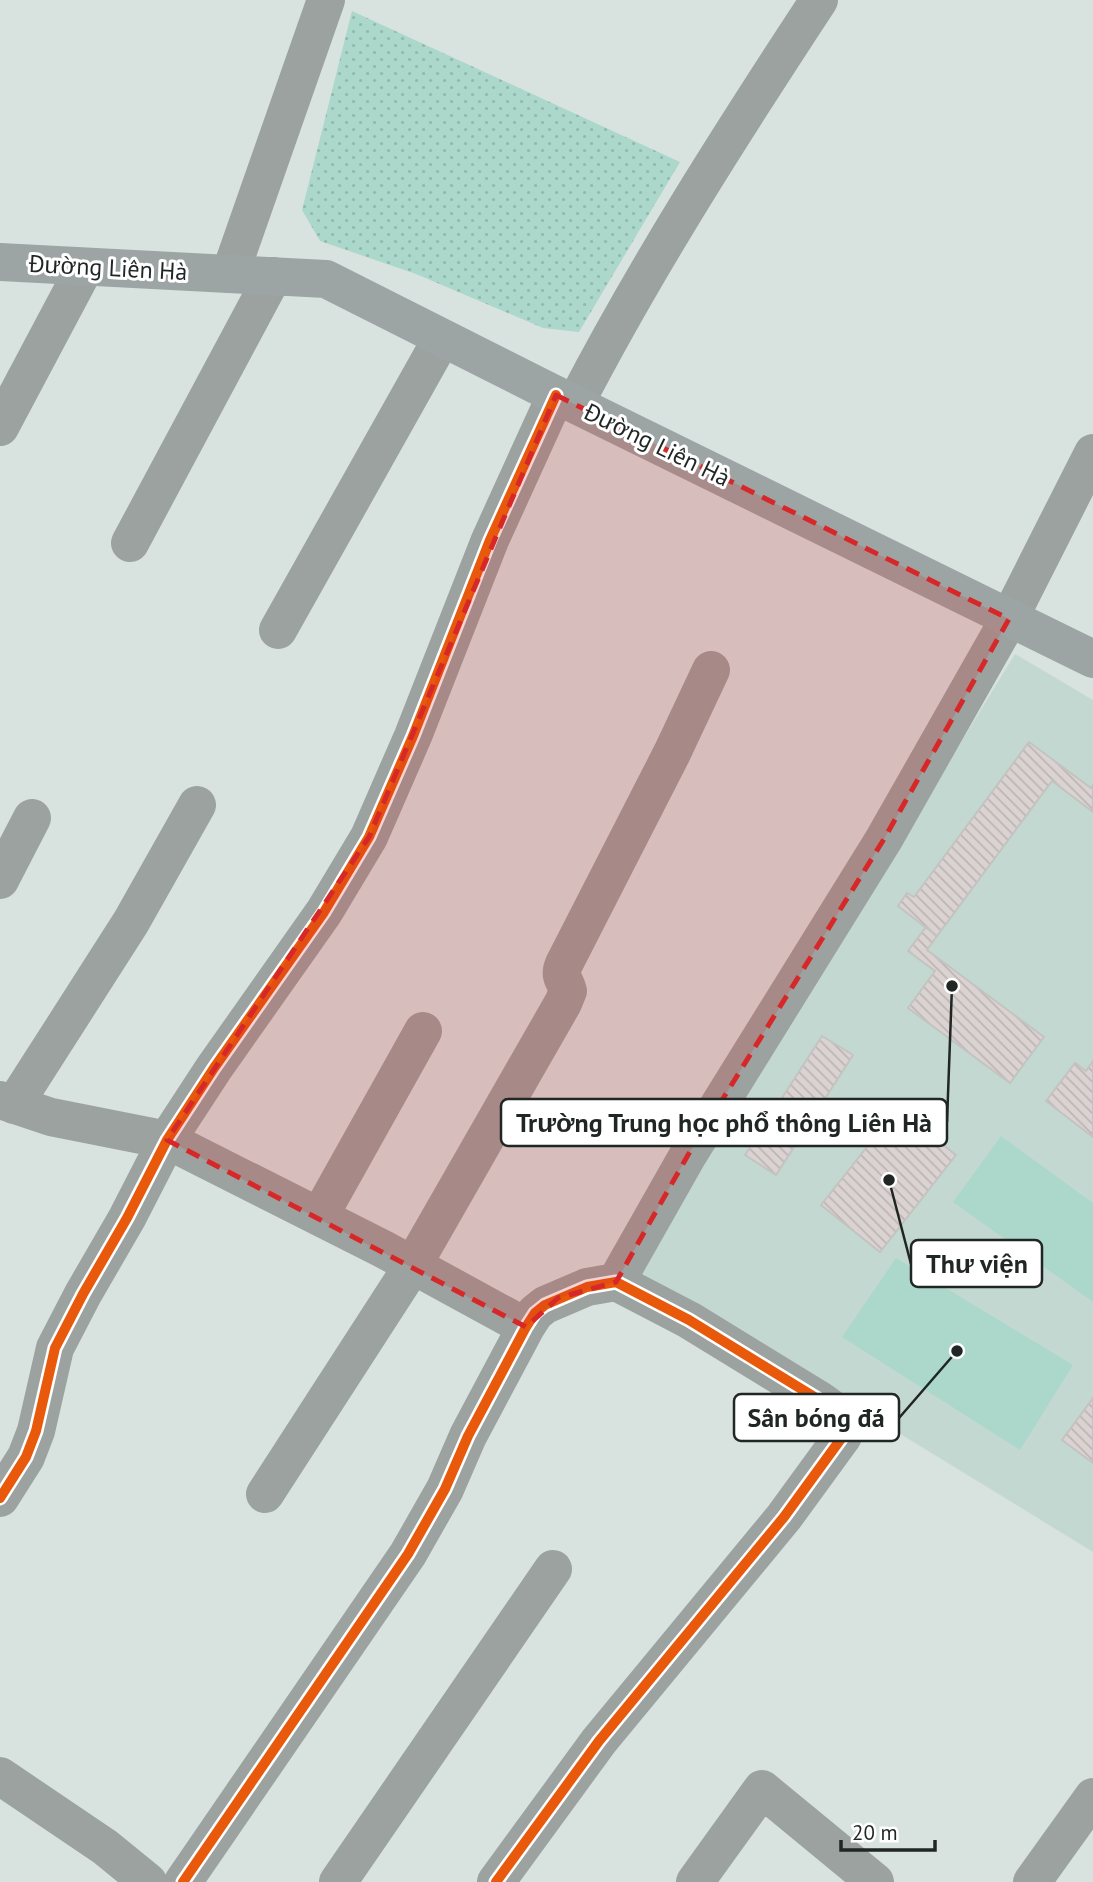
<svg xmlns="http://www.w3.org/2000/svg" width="1093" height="1882" font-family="'PT Sans',sans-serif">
  <defs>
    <pattern id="park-dots" width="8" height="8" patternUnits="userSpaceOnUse" patternTransform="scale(1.75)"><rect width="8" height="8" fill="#abd8cb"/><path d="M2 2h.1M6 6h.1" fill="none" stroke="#93b9ae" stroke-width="1.8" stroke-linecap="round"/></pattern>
    <pattern id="building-back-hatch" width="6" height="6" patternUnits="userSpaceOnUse" patternTransform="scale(1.75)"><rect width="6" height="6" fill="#dbd3d2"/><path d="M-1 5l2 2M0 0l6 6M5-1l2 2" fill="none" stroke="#bcb5b4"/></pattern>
  </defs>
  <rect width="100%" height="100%" fill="#d8e3e0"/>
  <path fill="#c4d8d2" d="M1015 654 1093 700V1552L636 1272Z"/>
  <path fill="url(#park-dots)" d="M352 11 680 162 579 332 543 328 416 274 320 241 302 210Z"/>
  <path fill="#abd8cb" d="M1001 1136 1093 1203V1302L953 1202Z
    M896 1258 1073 1365 1020 1450 842 1337Z"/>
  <path fill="url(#building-back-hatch)" stroke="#c3c4c2" stroke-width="2" d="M1029 742 1091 788 1093 785V812L1052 781 937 936 898 906 907 893 914 897Z
    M926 927 937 936 927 950 1044 1037 1010 1083 908 1008 935 971 908 951Z
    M822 1036 853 1055 776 1175 745 1155Z
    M1093 1061V1137L1046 1101 1075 1063 1086 1071Z
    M897 1109 956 1155 880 1252 821 1205Z
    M1093 1398V1463L1062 1440Z"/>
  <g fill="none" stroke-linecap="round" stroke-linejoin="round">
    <path stroke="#9ca29f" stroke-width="38" d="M230 274 326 0
      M575 404C647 265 733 131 819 0
      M0 427 85 267
      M130 543 273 276
      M278 630 442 338
      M0 880 32 818
      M0 1100 51 1117 167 1140 383 1249 526 1327
      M14 1105 131 922 197 805
      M319 1217 423 1031
      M616 1282 688 1155 884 839 1009 619 1093 453
      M265 1494 413 1265 563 1003 568 991C565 979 558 977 564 964L672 753 711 670
      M0 1498 26 1457 36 1431 55 1348 83 1294 127 1218 167 1140 214 1068 324 912 369 837 413 736 490 540 556 395
      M0 1776 105 1847 148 1882
      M183 1882 408 1554 445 1489 468 1436 526 1327 535 1313 545 1305 587 1287 616 1282 689 1320 821 1401C833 1409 847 1419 843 1436L784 1517 599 1741 496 1882
      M338 1882 553 1569
      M695 1882 762 1789 875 1882
      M1032 1882 1093 1797"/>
    <path stroke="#9da5a4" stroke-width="38" d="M0 262 326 279 556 395 1093 659"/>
    <g stroke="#fff" stroke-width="15">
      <path id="cycleway" d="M0 1498 26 1457 36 1431 55 1348 83 1294 127 1218 167 1140 214 1068 324 912 369 837 413 736 490 540 556 395
        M183 1882 408 1554 445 1489 468 1436 526 1327 535 1313 545 1305 587 1287 616 1282 689 1320 821 1401C833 1409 847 1419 843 1436L784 1517 599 1741 496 1882"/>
    </g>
    <use href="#cycleway" stroke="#e8590c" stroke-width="10"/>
  </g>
  <path fill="#d62828" fill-opacity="0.2" stroke="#d62828" stroke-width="5" stroke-dasharray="14 9" stroke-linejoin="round" d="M556 395 1009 619 884 839 688 1155 616 1282 558 1298 526 1327 167 1140 369 837Z"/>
  <g text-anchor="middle" stroke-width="6" stroke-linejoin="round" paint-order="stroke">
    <g font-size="24" fill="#1f2624" stroke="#fff">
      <text transform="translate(108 268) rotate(3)" y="8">Đường Liên Hà</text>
      <text transform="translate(657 445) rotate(26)" y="8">Đường Liên Hà</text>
    </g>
  </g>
  <path fill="none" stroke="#1f2624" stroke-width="2.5" d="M952 986L947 1122M889 1180L911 1264M957 1351L899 1418"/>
  <g fill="#1f2624" stroke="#fff" stroke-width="2.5">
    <circle cx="952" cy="986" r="7"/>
    <circle cx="889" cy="1180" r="7"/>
    <circle cx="957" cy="1351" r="7"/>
  </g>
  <g fill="#fff" stroke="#1f2624" stroke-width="2.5">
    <rect x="501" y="1099" width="446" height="47" rx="7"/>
    <rect x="911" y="1240" width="131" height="47" rx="7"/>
    <rect x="734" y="1394" width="165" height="47" rx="7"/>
  </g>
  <g font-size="26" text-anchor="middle" font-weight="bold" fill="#1f2624">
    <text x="724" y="1132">Trường Trung học phổ thông Liên Hà</text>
    <text x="977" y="1273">Thư viện</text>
    <text x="816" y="1427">Sân bóng đá</text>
  </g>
  <path d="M841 1840v10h94v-10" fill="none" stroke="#1f2624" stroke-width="3.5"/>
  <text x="852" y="1840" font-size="21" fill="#1f2624" stroke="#ffffff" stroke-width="5" paint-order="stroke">20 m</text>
</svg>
